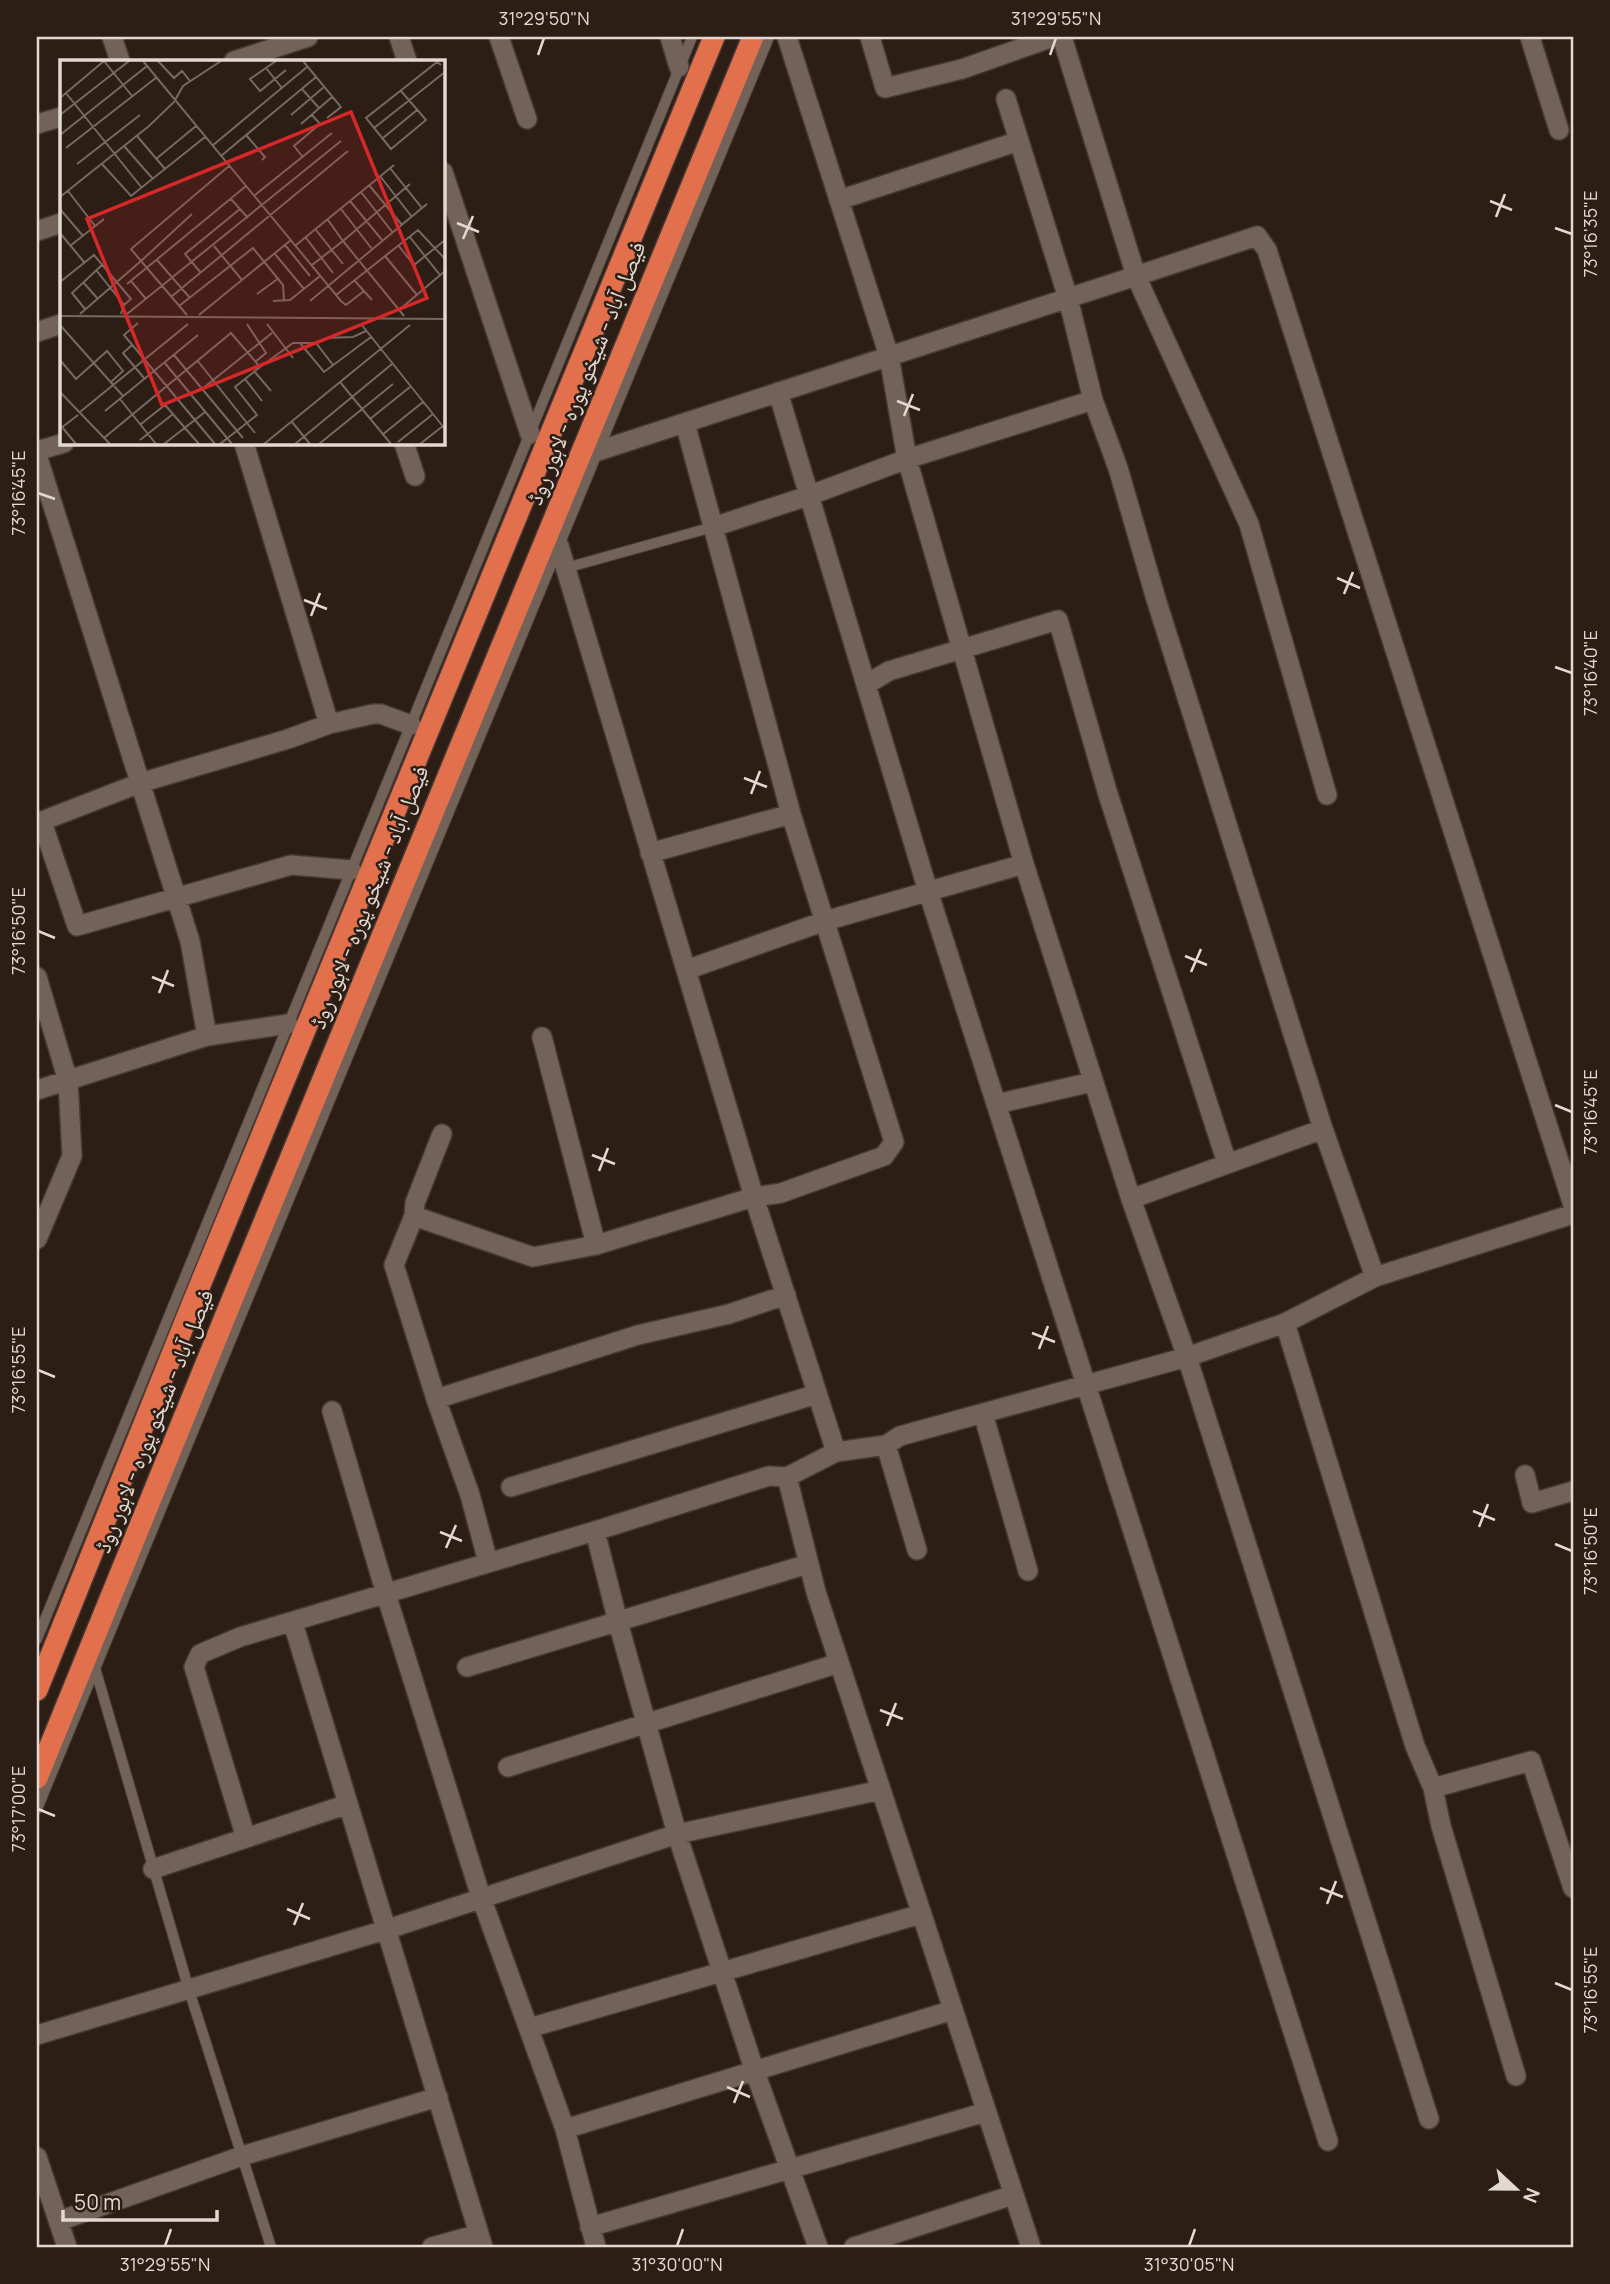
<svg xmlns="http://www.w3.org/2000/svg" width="1610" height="2284" font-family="Manrope,'Noto Naskh Arabic',sans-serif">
  <rect width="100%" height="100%" fill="#2c1e15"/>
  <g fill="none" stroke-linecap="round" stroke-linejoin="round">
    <g stroke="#463a34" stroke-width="12">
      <path id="lane" d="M562 569 713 527
        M37 1639 692 37
        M95 1668 189 1990 271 2247
        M37 1809 769 37"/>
    </g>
    <g stroke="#463a34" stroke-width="22">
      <path id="street" d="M112 37 120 61
        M399 37 407 61
        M499 37 527 119
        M670 37 679 67
        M787 37 889 356 907 459 1024 864 1131 1199 1187 1357 1429 2119
        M870 37 885 88 962 69 1053 37
        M1530 37 1559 130
        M234 61 308 37
        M1006 99 1068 298 1093 400 1118 468 1156 599 1323 1129 1375 1277
        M37 124 61 117
        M443 172 530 434
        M839 200 1019 141
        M37 231 61 223
        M37 332 61 324
        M778 392 928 891 1328 2141
        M404 443 415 476
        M37 451 64 443
        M598 451 1136 276 1062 37
        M37 455 190 941 207 1036
        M713 527 808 496 907 459 1093 400
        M559 546 754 1197 836 1452
        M867 684 889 671 1058 620 1107 791 1227 1163
        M329 724 373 714H381L411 725
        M1327 795 1249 524 1136 276 1257 236 1267 250 1573 1205
        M42 822 77 926 291 865 351 870
        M37 823 140 783 288 739 329 724 244 443
        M650 853 791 814
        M686 970 825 921 1024 864
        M37 977 68 1081 72 1156 37 1239
        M542 1037 596 1245
        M37 1090 207 1036 288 1024
        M996 1104 1092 1082
        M442 1134 415 1203 414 1216 394 1265 436 1399 470 1495 488 1562
        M1131 1199 1323 1129
        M414 1216 533 1257 596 1245 754 1197 781 1193 884 1156 894 1142 791 814 685 423
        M1285 1323 1415 1746 1433 1788 1441 1826 1516 2076
        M436 1399 638 1335 729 1314 786 1295
        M332 1411 386 1594 481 1897 565 2129 596 2247
        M983 1413 1028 1571
        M886 1445 917 1550
        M1525 1475 1532 1503 1573 1491
        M787 1477 816 1592 1031 2247
        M511 1487 817 1394
        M293 1623 483 2247
        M467 1667 808 1564
        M508 1767 839 1663
        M1433 1788 1531 1761 1573 1888
        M246 1838 194 1667 200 1654 240 1637 595 1531 769 1476 787 1477 836 1452 886 1445 900 1436 1187 1357 1285 1323 1375 1277 1573 1214
        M153 1869 348 1804
        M529 2028 921 1914
        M37 2035 385 1930 677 1834 618 1622 595 1531
        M565 2129 953 2010
        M37 2157 67 2247
        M59 2221 242 2156 438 2097
        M590 2227 986 2112
        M432 2247 479 2234
        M818 2247 755 2072 677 1834 881 1790
        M854 2247 1013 2195"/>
    </g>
    <g stroke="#463a34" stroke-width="24">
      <path id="highway" d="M37 1690 193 1302 714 37
        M37 1778 234 1295 753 37"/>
    </g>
    <use href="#lane" stroke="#726257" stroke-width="10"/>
    <use href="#street" stroke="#726257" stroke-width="19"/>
    <use href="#highway" stroke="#e2704d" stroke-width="21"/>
  </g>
  <path fill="none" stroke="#e3d9d3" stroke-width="2.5" d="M538 55 544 38M1050 55 1056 38M1490 201 1512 210M1496 217 1505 194M457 223 479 232M1555 228 1572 234M463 239 473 216M897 401 920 410M904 416 913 394M38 493 55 499M1337 578 1360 588M1344 594 1353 572M304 600 327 609M311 616 320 593M1555 667 1572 673M744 778 767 787M751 794 760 771M38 931 55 938M1185 956 1207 965M1191 972 1201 949M152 977 174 986M159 993 168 970M1555 1105 1572 1112M592 1155 615 1164M599 1171 608 1148M1032 1333 1055 1342M1039 1349 1048 1326M38 1370 55 1377M1473 1511 1495 1520M1479 1527 1488 1504M440 1532 462 1541M1555 1544 1572 1551M446 1548 456 1525M880 1710 903 1719M887 1726 896 1703M38 1809 55 1816M1320 1888 1343 1897M1327 1904 1336 1881M287 1909 310 1919M294 1925 303 1903M1555 1983 1572 1990M727 2087 750 2097M734 2103 743 2081M165 2246 171 2229M677 2246 683 2229M1189 2246 1195 2229"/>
  <g text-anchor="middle" stroke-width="5" stroke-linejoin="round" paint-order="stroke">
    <g font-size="23" fill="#e3d9d3" stroke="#2c1e15">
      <text transform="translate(586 373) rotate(-68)" y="8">فیصل آباد - شیخو پورہ - لاہور روڈ</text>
      <text transform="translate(369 897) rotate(-68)" y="8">فیصل آباد - شیخو پورہ - لاہور روڈ</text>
      <text transform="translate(154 1421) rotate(-68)" y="8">فیصل آباد - شیخو پورہ - لاہور روڈ</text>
    </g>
  </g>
  <g transform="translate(60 60)">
    <rect width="385" height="385" fill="#2c1e15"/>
    <path fill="none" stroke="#756961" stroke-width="2" d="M44 1 72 36M83 1 281 241 286 245 304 231M98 1 114 18 122 11 130 21M216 1 190 19 200 31 226 10M243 1 281 47 267 58M206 8 222 28M242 29 259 48M341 31 366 60 331 89 306 58 377 2 381 5M6 33 82 128M0 38 44 1M0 55 69 1M231 55 264 27M241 64 272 37M314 68 385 12M0 75 87 6M186 75 205 97 202 100M77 76 105 109M323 78 357 50M64 86 93 119M152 86 247 7M6 88 97 17M161 96 256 17M242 96 234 86 260 64 252 55M96 99 136 66M17 104 80 55M42 104 71 136 145 77M330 108 362 148 367 144M320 116 352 157M309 125 342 165M8 131 35 166M301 132 333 173M195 135 272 73M0 137 89 66 114 42 123 26 161 1M171 139 188 158M290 141 322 180M0 149 23 176M281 149 312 189M132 154 81 201 71 189 169 106M268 160 283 181 350 124M256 170 283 204M0 173 24 202M349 176 380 215M246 178 273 213M225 185 250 216M236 185 334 105M338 185 354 205 385 180M10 186 44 159M154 186 182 220M215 194 244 229M325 196 357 235M97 200 130 238M252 205 283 181 344 256M36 210 64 245 61 254M141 213 125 194 180 149M71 221 86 239M295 221 312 240M0 222 34 195 71 239 64 245M23 222 37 238M67 224 186 126M197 234 219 218M276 235 358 170 385 199M111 237 288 91M213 241 230 240 260 216M250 241 362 148M119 246 193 188 223 225 224 240M25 249 12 233 42 205M339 250 385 211M20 254 81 201 127 255M67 254 281 81M139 255 231 180M0 256 385 259M78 263 64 275 155 384M187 264 206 293 195 302M207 264 233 298M301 264 385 369M0 265 63 336M266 278 293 277 306 271M240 283 264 312 311 277M72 285 63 293 84 318M114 295 183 378M0 300 16 319 47 291 63 311 51 322M137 300 195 373M104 302 172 384M200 307 233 283H256L273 305M194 311 211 331M185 319 202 341M280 322 331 384M142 329 212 273M0 332 50 384M60 339 96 384M45 351 138 275M20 352 128 264M310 359 350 327M232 362 250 384M81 364 105 345 139 384M2 367 16 384M1 368 18 355M322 375 363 342M44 378 171 273 200 307 175 327 197 355 160 384M80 380 113 354M338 382 373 354M104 384 145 352M204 384 350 265M235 384 332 304M259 384 333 324M360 384 383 366"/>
    <path fill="#d62828" fill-opacity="0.15" stroke="#d62828" stroke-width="3.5" d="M291 52 367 238 102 345 27 159Z"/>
    <rect width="385" height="385" fill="none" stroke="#e3d9d3" stroke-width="3.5"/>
  </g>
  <rect width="1610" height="2284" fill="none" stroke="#2c1e15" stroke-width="77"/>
  <g transform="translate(1516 2189) rotate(112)" stroke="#2c1e15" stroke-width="5" paint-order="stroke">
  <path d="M0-5L12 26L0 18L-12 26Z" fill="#e3d9d3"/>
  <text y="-10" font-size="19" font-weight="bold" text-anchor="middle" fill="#e3d9d3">N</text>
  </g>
  <path d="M63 2210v10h154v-10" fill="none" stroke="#e3d9d3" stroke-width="3.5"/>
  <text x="74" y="2210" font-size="21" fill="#e3d9d3" stroke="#2c1e15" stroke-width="5" paint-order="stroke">50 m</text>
  <rect x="38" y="38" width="1534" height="2208" fill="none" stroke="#e3d9d3" stroke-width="2.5"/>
  <g font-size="18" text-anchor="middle" fill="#e3d9d3">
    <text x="544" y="25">31°29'50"N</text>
    <text x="1056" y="25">31°29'55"N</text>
    <text transform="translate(1591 234) rotate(-90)" y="6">73°16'35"E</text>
    <text transform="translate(19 493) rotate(-90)" y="6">73°16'45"E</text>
    <text transform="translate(1591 673) rotate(-90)" y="6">73°16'40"E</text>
    <text transform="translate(19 931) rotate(-90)" y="6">73°16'50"E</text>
    <text transform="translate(1591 1112) rotate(-90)" y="6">73°16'45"E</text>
    <text transform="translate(19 1370) rotate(-90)" y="6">73°16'55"E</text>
    <text transform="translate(1591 1551) rotate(-90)" y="6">73°16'50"E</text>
    <text transform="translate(19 1809) rotate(-90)" y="6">73°17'00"E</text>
    <text transform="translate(1591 1990) rotate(-90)" y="6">73°16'55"E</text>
    <text x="165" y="2271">31°29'55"N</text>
    <text x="677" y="2271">31°30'00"N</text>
    <text x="1189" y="2271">31°30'05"N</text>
  </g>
</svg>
